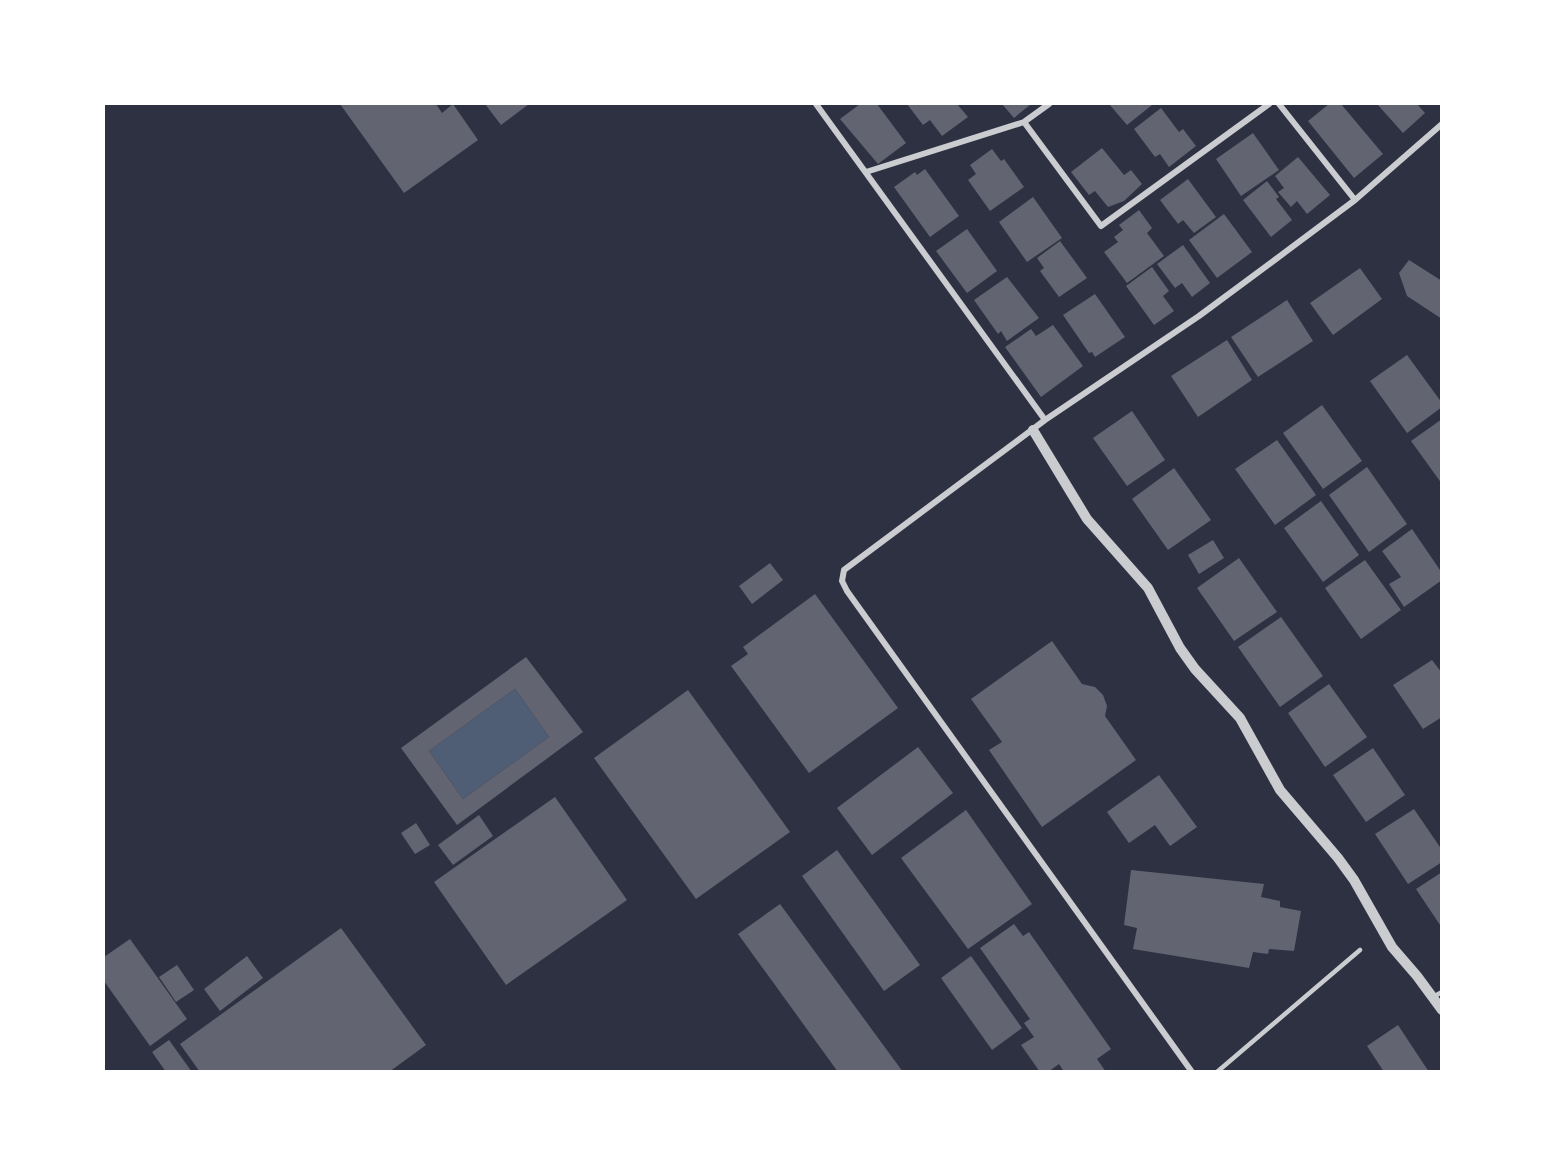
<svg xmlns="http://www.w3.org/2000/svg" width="1545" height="1175" font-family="'Asap Condensed',sans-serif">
  <rect width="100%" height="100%" fill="#2d3142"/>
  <path fill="#4f5d75" d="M515 689 549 737 463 799 429 751Z"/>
  <path fill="#626471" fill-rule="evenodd" d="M340 104H436L442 113 453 104 478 140 404 193Z
    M485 104H529L501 125Z
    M860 104H877L906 143 878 164 840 119Z
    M907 104H957L968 117 942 136 930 120 923 125Z
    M1002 104H1031L1014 118Z
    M1109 104H1151L1152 105 1127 125Z
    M1329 104H1341L1383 154 1354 178 1308 121Z
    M1377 104H1417L1425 113 1403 133Z
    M1161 108 1179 132 1183 129 1196 146 1169 167 1160 154 1155 157 1134 129Z
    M1253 133 1279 170 1241 196 1216 159Z
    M1102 148 1124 175 1131 170 1142 184 1124 201 1108 207 1095 191 1089 195 1071 172Z
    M992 149 1001 161 1004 159 1024 187 990 211 968 180 976 174 970 165Z
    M1298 157 1330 195 1307 214 1297 201 1291 207 1278 192 1284 188 1275 176Z
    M925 169 959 216 930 237 894 187 915 172 917 175Z
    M1188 179 1216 217 1194 233 1183 220 1178 224 1160 200Z
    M1267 181 1279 197 1276 199 1292 220 1271 237 1243 200Z
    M1033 197 1062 238 1027 262 999 222Z
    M1139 210 1152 228 1147 233 1164 256 1127 283 1104 252 1118 242 1114 237 1123 230 1119 225Z
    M1224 214 1252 252 1217 278 1189 240Z
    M967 229 997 271 967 293 936 251Z
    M1060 241 1087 278 1059 297 1040 271 1044 268 1037 258Z
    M1183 245 1210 283 1192 297 1182 283 1175 288 1157 264Z
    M1409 260 1442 281V319L1407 296 1399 273Z
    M1152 267 1169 291 1163 296 1174 311 1154 325 1126 286Z
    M1360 268 1382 299 1333 335 1310 303Z
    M1007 277 1039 318 1007 341 1001 331 998 334 974 300Z
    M1095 294 1125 337 1095 357 1092 352 1089 353 1063 315Z
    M1287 300 1313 341 1258 377 1231 337Z
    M1053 325 1083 366 1041 397 1005 347 1031 329 1036 336Z
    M1227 340 1252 380 1198 417 1171 376Z
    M1407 355 1442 403V407L1407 433 1370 381Z
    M1322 405 1362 461 1323 489 1283 433Z
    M1132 411 1165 460 1127 486 1093 438Z
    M1442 419V484L1411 441Z
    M1277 440 1316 495 1275 525 1235 469Z
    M1367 467 1407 524 1369 552 1329 495Z
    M1174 468 1211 520 1168 550 1132 499Z
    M1321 501 1359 555 1323 582 1284 528Z
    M1412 529 1442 573V580L1404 607 1389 584 1401 577 1382 551Z
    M1213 540 1224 558 1199 574 1188 555Z
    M1239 558 1277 612 1234 641 1197 588Z
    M1365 560 1401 610 1361 639 1325 588Z
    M770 563 783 580 752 604 739 586Z
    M815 594 898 708 809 773 731 666 748 654 743 647Z
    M1281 617 1323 676 1280 707 1238 647Z
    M1052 641 1082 684 1095 687 1103 695 1107 706 1105 716 1136 760 1042 827 989 750 1002 742 971 699Z
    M526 657 583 732 457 825 401 748ZM515 689 549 737 463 799 429 751Z
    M1432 660 1442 673V717L1423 729 1393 685Z
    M1329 684 1367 737 1325 767 1288 713Z
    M688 690 790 832 696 899 594 758Z
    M918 747 953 793 872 855 837 808Z
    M1373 748 1405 795 1366 822 1333 775Z
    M1159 775 1197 827 1170 846 1155 825 1129 843 1107 812Z
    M555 797 627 900 506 985 434 882Z
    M1414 809 1442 850V862L1408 884 1375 834Z
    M966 810 1032 904 968 949 901 858Z
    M479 815 493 836 453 865 438 845Z
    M416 823 430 845 415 854 401 833Z
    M837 850 920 965 884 991 802 876Z
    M1131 870 1264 884 1261 897 1280 901V907L1301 911 1294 951 1269 949 1268 954 1253 952 1249 968 1133 949 1137 928 1124 925Z
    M1442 872V928L1416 889Z
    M780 904 903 1072H838L738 934Z
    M1014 924 1023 936 1029 932 1111 1049 1097 1059 1106 1072H1064L1059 1064 1048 1072H1040L1021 1045 1034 1037 1024 1023 1030 1019 980 948Z
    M341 928 426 1045 389 1072H200L180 1044Z
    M130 939 187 1019 150 1046 104 981V957Z
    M247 956 263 978 220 1011 204 989Z
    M971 956 1022 1028 992 1050 941 978Z
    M177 965 194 990 176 1002 159 977Z
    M1398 1025 1429 1072H1384L1367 1046Z
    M169 1040 192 1072H166L152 1052Z"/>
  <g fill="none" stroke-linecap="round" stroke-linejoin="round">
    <path stroke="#caccd0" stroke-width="4.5" d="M1433 997 1442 992
      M1217 1072 1360 950"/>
    <path stroke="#caccd0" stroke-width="6" d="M816 104 1045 420
      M1279 104 1355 200
      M1024 122 1101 226 1269 104
      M866 172 1024 122 1049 104
      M1192 1072 847 591 842 581 844 570 1045 420 1199 316 1276 259 1355 200 1442 124"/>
    <path stroke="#caccd0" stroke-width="10" d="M1033 430 1087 519 1148 588 1180 648 1195 669 1240 718 1280 790 1338 858 1354 880 1392 947 1417 976 1442 1010"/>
  </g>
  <rect width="1545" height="1175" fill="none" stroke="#ffffff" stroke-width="210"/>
</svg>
